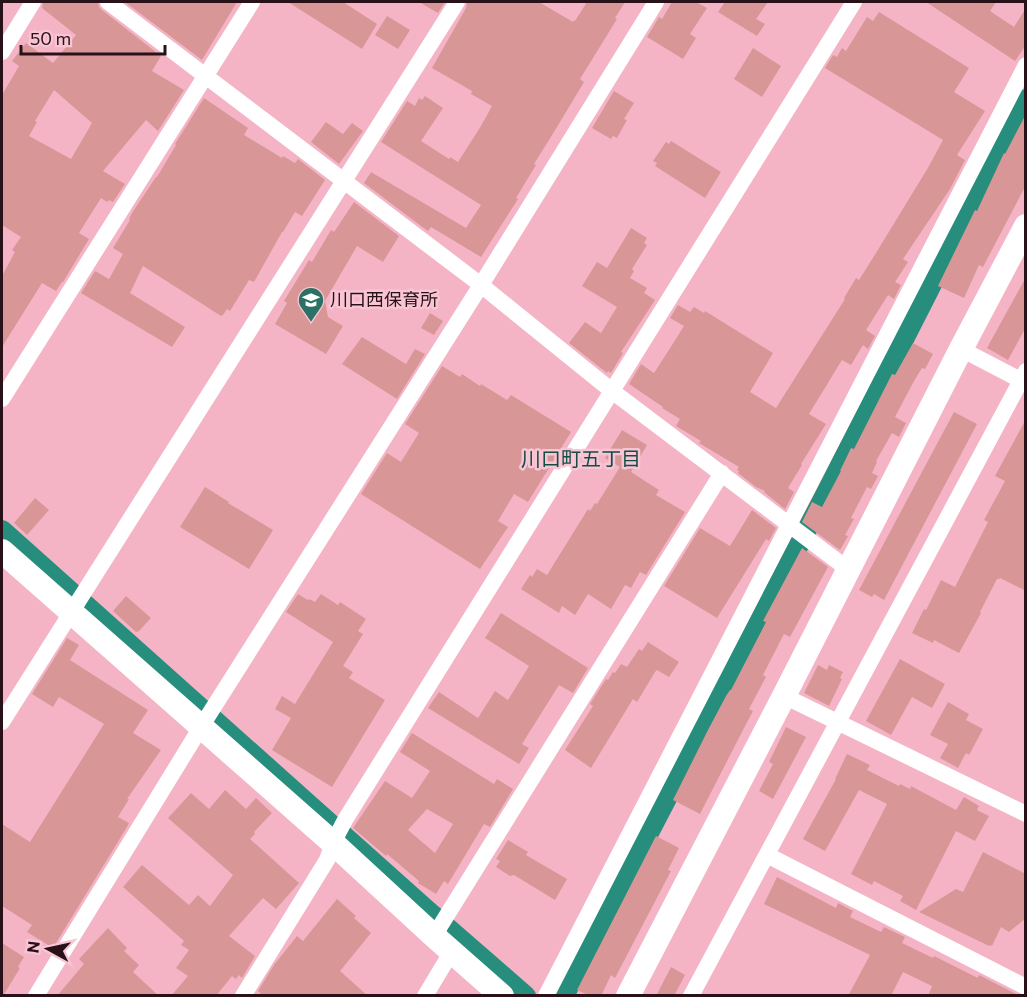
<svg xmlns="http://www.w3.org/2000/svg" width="1027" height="997" font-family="Commissioner,'Noto Sans JP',sans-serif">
  <rect width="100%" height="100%" fill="#f4b4c6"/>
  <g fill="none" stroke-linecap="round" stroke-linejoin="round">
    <path stroke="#278d7d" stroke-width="20" d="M2 530 426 909 526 996
      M564 996 826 493 1026 99"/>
  </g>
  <path fill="#d89796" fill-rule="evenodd" d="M43 2H98L99 7 102 10 161 56 152 71 184 90 158 131 146 120 103 171 125 184 113 202 109 200 107 202 101 198 79 233 89 239 63 282H62L56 291 42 283 2 347V276L15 252 12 250 21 237 2 225V95L19 66 12 61 26 43 53 63 76 35 42 8ZM54 90 92 123 71 159 29 136 37 122 35 121Z
    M125 2H237L202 60Z
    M288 2H343L377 24 362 49Z
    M419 2H445L438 13Z
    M467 2H539L573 22 574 20 575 21 587 2H625L615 18 617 19 580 79 584 82 554 132 534 164 536 165 516 198 518 199 481 257 431 227 428 231 421 226 364 183 371 172 466 228 481 205 381 142 407 101 415 106 419 98 422 100 425 96 443 108 421 141 449 159 450 157 458 162 481 126 492 106 471 94 472 91 432 68 466 8Z
    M672 2H696L707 8 690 34 696 38 683 59 647 37 659 17 662 19Z
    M725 2H768L756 19 765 24 757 36 718 12Z
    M926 2H996L990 11 1014 27 1026 8V45L1015 61Z
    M879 12 969 68 954 92 985 111 957 155 965 160 950 189 903 259 908 262 895 282 901 285 894 299 888 295 866 330 875 336 868 349 863 345 851 365 842 360 809 414 826 424 801 464 802 465 788 488 794 492 785 509 764 492 765 491 756 487 738 473 739 471 737 470 739 467 699 443 701 441 676 426 680 419 662 408 663 407 629 384 641 364 654 373 667 353 684 326 670 318 678 305 690 312 694 307 704 313 705 311 773 353 750 392 776 408 845 299 844 298 856 278 859 280 876 253 929 166 943 140 825 68 833 55 837 57 842 48 846 51 867 17 873 21Z
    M387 16 410 30 398 49 375 35Z
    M753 48 781 66 762 97 734 79Z
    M614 91 634 103 624 119 627 120 617 138 613 136 611 139 592 128Z
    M204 98 248 128 244 135 282 158 283 156 295 163 298 159 325 180 302 216 295 212 283 232H282L254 282 249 280 230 311 227 309 223 315H222L221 316 143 266 130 293 185 327 172 347 81 293 95 271 109 279 123 254 113 248 130 220 129 219 132 213 156 177H157L176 145 175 144Z
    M1026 114V185L983 267 979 265 964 298 938 286 975 210 977 211 1004 153 1005 154Z
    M326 122 343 134 352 123 363 131 339 164 311 142Z
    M671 141 721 172 705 198 655 166 657 163 653 161 666 142 669 144Z
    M354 202 399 236 383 262 357 246 325 301 328 317 343 326 326 354 275 324 287 303 284 301 309 260 312 262 331 230 334 232Z
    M631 228 647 238 644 243 647 245 632 269 634 271 630 278 647 288 644 293 655 300 621 352 623 353 611 373 608 371 607 373 569 343 585 322 601 333 617 307 582 286 597 262 607 268Z
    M1026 277V327L1008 360 987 348Z
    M430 313 443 321 434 335 421 328Z
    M362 337 406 364 415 349 425 354 397 399 342 364Z
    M913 343 933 354 925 369 922 368 914 381 895 417 906 423 899 437 892 433 876 461 877 462 872 473 878 476 871 489 867 487 851 518 854 519 845 535 848 536 840 550 802 522 812 502 822 507 841 471H840L851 448 854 449 892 374 895 375Z
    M442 366 460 377 462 374 480 386 481 384 507 400 511 395 571 432 528 502 514 494 498 521 508 527 480 569 361 494 387 453 401 462 419 433 405 424Z
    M954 412 977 424 884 600 874 594 872 597 859 590Z
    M1026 419V591L1000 578 999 579H997L980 612 981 613 959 653 934 640 933 643 912 633 924 609 926 610 941 580 955 587 988 522 984 520 1005 481 995 476Z
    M622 430 647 445 631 472 659 490 656 495 685 512 646 575 640 572 631 588 625 585 611 609 588 594 575 615 562 606 559 613 521 589 530 575 532 577 537 569 547 575 588 509 590 511 595 503 597 504 620 467 605 458Z
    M205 487 229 502 228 503 273 530 249 569 180 527Z
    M35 498 49 510 27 535 14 523Z
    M752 510 776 528 769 541 766 539 717 618 664 586 700 528 730 546Z
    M802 548 828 567 790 637 784 634 763 675 766 677 749 709 753 711 744 728 700 814 673 800 708 730 726 696 730 690H731L766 622 763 621Z
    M298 594 308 600 309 599 315 602 321 594 338 605 340 602 366 619 358 631 363 634 343 666 353 672 349 678 385 700 332 787 272 750 291 718 275 709 282 696 295 704 333 642 286 612Z
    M126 596 151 618 139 631 136 632 113 611Z
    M501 613 588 668 573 693 559 685 522 744 529 748 519 764 428 708 439 692 478 718 495 691 508 700 529 666 485 638Z
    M67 638 79 645 70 660 148 710 133 733 161 750 127 799H129L118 817 129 823 127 827 53 948 27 932 32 925 2 906V824L30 842 104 724 59 697 53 707 32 694Z
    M648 642 679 662 669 677 657 670 655 672 637 702 633 699 591 768 565 750 593 706 590 704 606 679 608 680 613 672 615 673 621 664 627 667 639 649 642 651Z
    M900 659 945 684 932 708 912 697 891 735 866 721Z
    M818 665 827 670 829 665 843 672 840 678 842 679 829 706 804 693Z
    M948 702 969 714 966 720 983 729 969 755 966 753 958 768 940 758 948 744 930 735Z
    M786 727 806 737 773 799 759 791 773 764 769 762Z
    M412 733 494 784 497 779 513 789 490 827 484 824 448 884 444 881 436 894 418 883 419 881 387 854 386 856 353 828 385 781 412 798 430 771 400 752ZM427 809 453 824 435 853 408 830Z
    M847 754 870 765 867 770 899 786 900 784 910 789 911 786 956 810 964 797 979 806 977 810 989 816 975 841 956 831 916 910 900 901 903 896 874 881 872 885 851 874 887 804 859 790 825 851 803 839 836 779H835Z
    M225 790 246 809 256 798 272 813 254 832 255 834 250 839 299 883 276 909 263 898 229 936 255 956 242 978 239 975 236 979 232 976 216 996H171L188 976 176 968 189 950 181 945 184 941 123 887 142 865 189 905 198 895 210 906 233 875 168 818 191 793 209 809Z
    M656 836 679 848 668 870 671 871 615 978 611 975 601 996H590L577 990Z
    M508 840 528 852 526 855 567 879 555 900 514 875 510 876 496 867 500 861 496 859Z
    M983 852 1026 874V918L1009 932 1001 927 992 946 990 945 989 946 919 912 956 889 963 892Z
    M777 877 836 908 838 903 853 911 850 917 881 932 884 927 905 937 902 943 933 958 934 956 978 978 979 975 1020 996H928L932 986 903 972 891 996H848L870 955 764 904Z
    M337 899 356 916 354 918 371 933 340 971 368 996H263L258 991 274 965 297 936 303 941Z
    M108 928 127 948 124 951 139 965 133 972 159 996H57L84 964 79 959Z
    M2 943 24 957 18 967 20 968 3 996H2Z
    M671 967 685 975 674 996H656Z"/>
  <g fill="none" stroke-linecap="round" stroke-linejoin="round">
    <path stroke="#fff" stroke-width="16" d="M108 2 481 285 612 391 849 570
      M2 52 33 2
      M961 349 1026 383
      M2 399 252 2
      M784 696 1026 814
      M2 722 457 2
      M767 855 1026 987
      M434 936 722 473
      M36 996 201 727 481 285 656 2
      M243 996 327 860 333 843 345 820 854 2
      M425 996 452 951
      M546 996 1026 65
      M691 996 1026 371"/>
    <path stroke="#fff" stroke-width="24" d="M2 551 333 843 434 936 502 996
      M628 996 784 696 961 349 1026 226"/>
  </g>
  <defs>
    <g id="school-pin" transform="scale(1.35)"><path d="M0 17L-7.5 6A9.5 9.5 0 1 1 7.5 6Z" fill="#2c7165" stroke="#f9c5d4"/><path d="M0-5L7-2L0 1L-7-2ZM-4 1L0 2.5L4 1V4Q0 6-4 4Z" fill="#fff"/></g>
  </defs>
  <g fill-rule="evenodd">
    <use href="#school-pin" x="311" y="300"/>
  </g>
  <g text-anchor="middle" stroke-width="5" stroke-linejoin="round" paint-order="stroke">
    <g font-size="18" fill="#281119" stroke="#f9c5d4" text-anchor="start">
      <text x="330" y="306">川口西保育所</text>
    </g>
    <g font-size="20" fill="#124c43" stroke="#f9c5d4">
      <text x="581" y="466">川口町五丁目</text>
    </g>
  </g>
  <rect width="1027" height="997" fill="none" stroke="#281119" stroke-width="6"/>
  <g transform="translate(48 949) rotate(278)" stroke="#f9c5d4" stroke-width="4.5" paint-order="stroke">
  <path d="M0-4.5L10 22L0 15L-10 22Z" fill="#281119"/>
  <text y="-9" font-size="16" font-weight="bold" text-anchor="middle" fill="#281119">N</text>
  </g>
  <path d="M21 45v9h144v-9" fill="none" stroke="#281119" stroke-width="3"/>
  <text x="30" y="45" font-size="18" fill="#281119" stroke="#f9c5d4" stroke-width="4.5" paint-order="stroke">50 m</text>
</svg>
